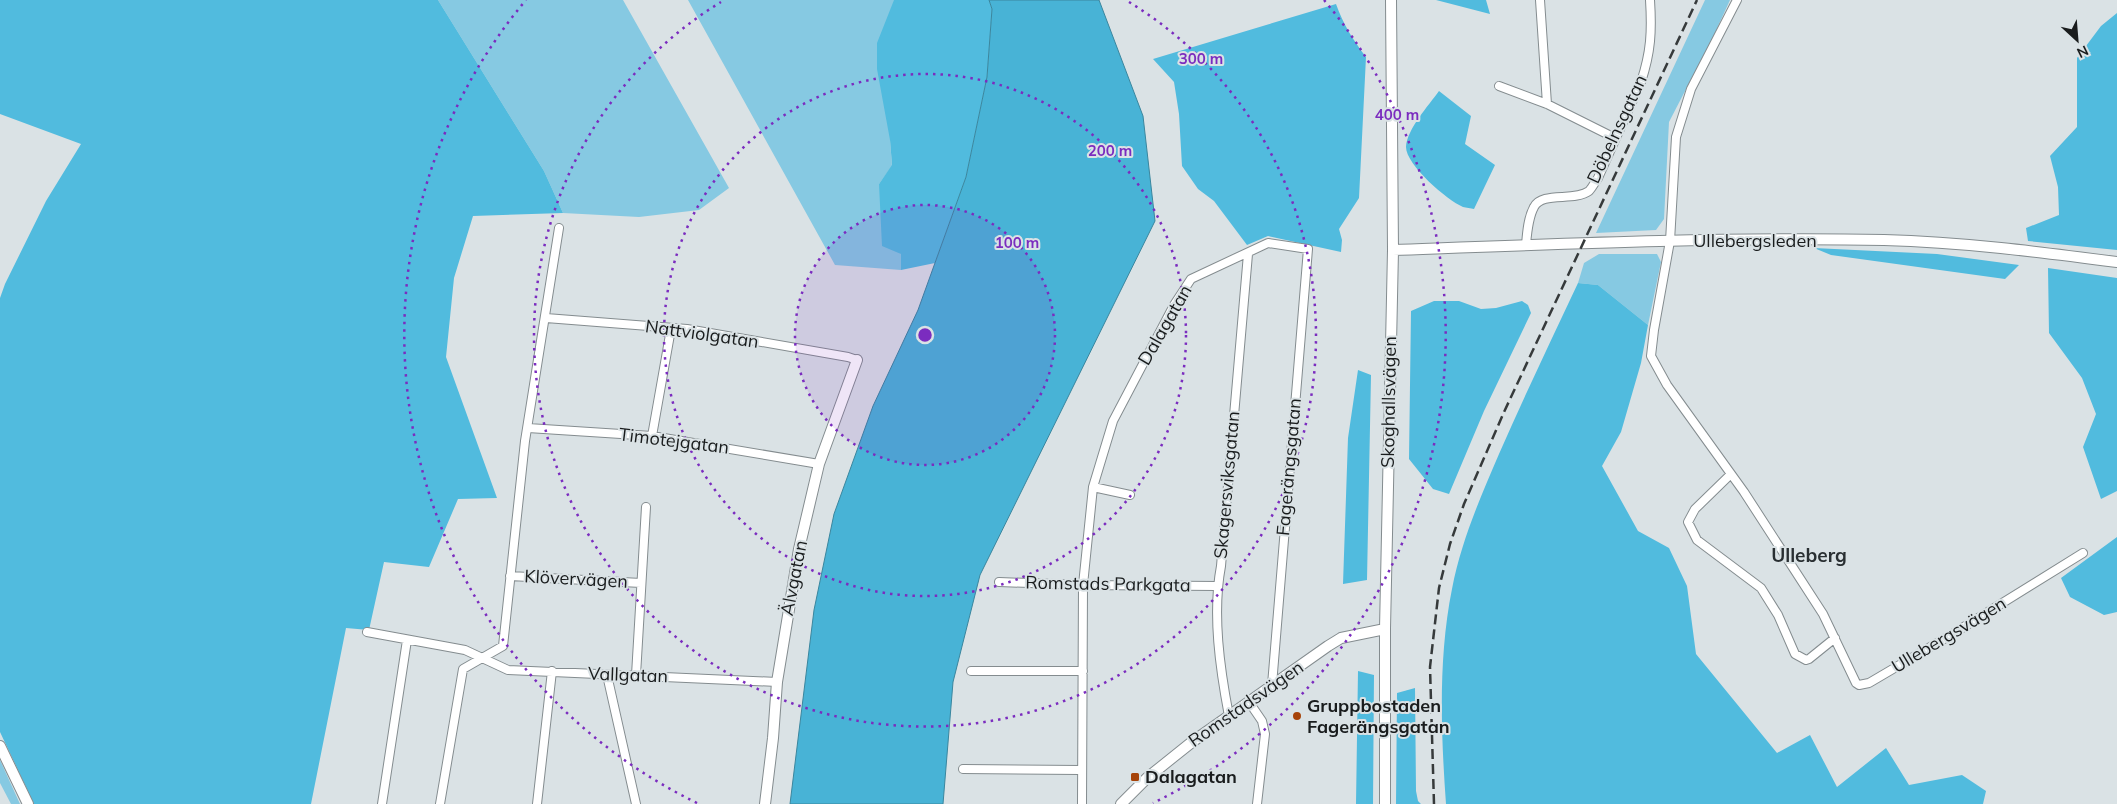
<svg xmlns="http://www.w3.org/2000/svg" width="2117" height="804" font-family="Mulish,sans-serif">
  <rect width="100%" height="100%" fill="#dae2e5"/>
  <path fill="#86c9e2" d="M438 0H623L729 188 699 210 639 217 563 213 544 171Z
    M688 0H894L890 140 892 166 879 184 901 254V270L835 265Z
    M1705 0H1730L1713 37 1669 122 1664 219 1656 230 1596 233Z
    M1599 254H1657L1661 262 1648 325 1598 285 1578 283 1584 263Z
    M0 760 20 804H11L0 783Z"/>
  <path fill="#51bbde" d="M0 0H438L544 171 563 213 473 216 454 278 446 357 497 498 458 499 429 567 384 562 369 630 346 628 311 804H34L0 732V298L5 284 46 201 81 144 0 114Z
    M894 0H989L992 9 987 77 966 177 935 263 901 270V254L882 246 879 184 892 165 890 140 877 69V43Z
    M1436 0H1486L1490 14Z
    M1336 4C1343 24 1353 40 1366 57L1359 198 1339 229 1342 240 1341 252 1268 236 1247 245 1214 201 1198 189 1182 166 1179 114 1174 82 1153 59Z
    M2117 13V250L2028 241 2026 228 2059 215 2058 187 2050 156 2077 127V58L2101 26Z
    M1439 91 1471 116 1465 144 1495 165 1474 209C1471 208 1466 208 1463 207 1447 200 1406 165 1406 147 1407 129 1429 105 1439 91Z
    M1814 248 1937 254 2019 265 2005 279 1831 255Z
    M2048 268 2117 278V491L2101 499 2083 447 2096 414 2082 378 2049 333Z
    M1578 283 1598 285 1648 325 1641 363 1621 432 1602 466 1638 531 1669 548 1687 586 1696 654 1777 753 1810 735 1837 787 1886 748 1909 785 1962 775 1986 791 1983 804H1446C1441 735 1438 658 1452 589 1461 542 1480 498 1499 454 1524 397 1551 340 1578 283Z
    M1434 301H1459L1481 309 1496 308 1522 301 1528 305 1531 313 1484 411 1449 494 1433 489 1409 459 1411 311Z
    M1358 370 1371 375 1367 580 1343 584 1348 438Z
    M2117 537V612L2104 615 2070 597 2061 578Z
    M1358 671 1374 675 1373 804H1356Z
    M1415 688 1416 791 1418 801 1421 804H1396L1397 693Z"/>
  <path fill="#48b3d6" stroke="#3a869e" d="M989 0H1099L1143 116 1155 221 980 575 953 682 943 804H790L814 610 834 514 873 406 918 310 966 177 987 77 992 9Z"/>
  <g fill="none" stroke-linecap="round" stroke-linejoin="round">
    <g stroke="#848c8f" stroke-width="10">
      <path id="street" d="M1540 0 1547 104
        M1737 0 1691 89 1676 137 1670 241 1654 330 1651 356 1667 385 1744 492 1823 614 1856 683 1859 685 1869 683 1954 633 2083 553
        M1499 86 1547 104 1615 138
        M1526 245C1527 233 1528 218 1534 207 1542 191 1574 202 1589 191 1592 188 1595 182 1598 178L1641 82C1651 52 1652 31 1650 0
        M546 318 687 329 848 357 857 360
        M528 428 652 436 819 464
        M652 436 671 329
        M1731 474 1695 509 1688 522 1697 540 1761 588 1778 615 1795 654 1806 660 1809 659 1835 638
        M1093 487 1130 495
        M510 576 641 583
        M999 582 1083 585 1217 586
        M367 632 465 650 508 670 777 682
        M971 671H1083
        M607 675 636 804
        M636 675 646 507
        M1249 702 1262 721 1265 734 1257 804
        M1229 716C1220 669 1212 614 1221 566L1248 254
        M963 769 1081 770
        M382 804 407 640
        M440 804 463 669 503 646 525 441 559 228
        M537 804 552 671
        M1082 804 1083 585 1093 487 1113 421 1174 305 1191 279 1268 243 1308 249 1272 685"/>
    </g>
    <g stroke="#848c8f" stroke-width="12">
      <path id="secondary" d="M1393 250C1556 244 1720 237 1884 240 1962 242 2040 252 2117 262
        M0 746 28 804
        M765 804 773 738 777 682 799 549 819 464 857 360
        M1121 804 1147 778 1192 742 1328 646 1341 638 1385 629
        M1385 804V629L1393 250 1391 0"/>
    </g>
    <use href="#street" stroke="#fff" stroke-width="8"/>
    <use href="#secondary" stroke="#fff" stroke-width="10"/>
    <path stroke="#363a3b" stroke-width="2.5" stroke-dasharray="10 5" stroke-linecap="butt" d="M1434 804 1430 667 1439 588 1450 544 1464 504 1504 412 1697 0"/>
  </g>
  <circle cx="925" cy="335" r="130" fill="#7b2cbf" fill-opacity=".12"/>
  <g fill="none" stroke="#7b2cbf" stroke-width="2.5" stroke-dasharray="2.5 5">
    <circle cx="925" cy="335" r="130"/>
    <circle cx="925" cy="335" r="261"/>
    <path d="M1129 2A391 391 0 1 1 721 2"/>
    <path d="M697 803A521 521 0 0 1 526 0M1324 0A521 521 0 0 1 1153 803"/>
  </g>
  <g fill="#a64309" stroke="#dae2e5" stroke-width="2">
    <circle cx="1297" cy="716" r="5"/>
    <rect x="1130" y="772" width="10" height="10" rx="2.5"/>
  </g>
  <g text-anchor="middle" stroke-width="4" stroke-linejoin="round" paint-order="stroke">
    <g font-size="18" fill="#191c1d" stroke="#dae2e5">
      <text transform="translate(1617 129) rotate(-65)" y="6">Döbelnsgatan</text>
      <text x="1755" y="247">Ullebergsleden</text>
      <text transform="translate(1165 325) rotate(-60)" y="6">Dalagatan</text>
      <text transform="translate(702 334) rotate(8)" y="6">Nattviolgatan</text>
      <text transform="translate(1389 402) rotate(-89)" y="6">Skoghallsvägen</text>
      <text transform="translate(674 441) rotate(7)" y="6">Timotejgatan</text>
      <text transform="translate(1289 467) rotate(-85)" y="6">Fagerängsgatan</text>
      <text transform="translate(1227 485) rotate(-85)" y="6">Skagersviksgatan</text>
      <text transform="translate(794 578) rotate(-79)" y="6">Älvgatan</text>
      <text transform="translate(576 579) rotate(3)" y="6">Klövervägen</text>
      <text transform="translate(1108 584) rotate(1)" y="6">Romstads Parkgata</text>
      <text transform="translate(1949 635) rotate(-31)" y="6">Ullebergsvägen</text>
      <text transform="translate(628 675) rotate(2)" y="6">Vallgatan</text>
      <text transform="translate(1246 704) rotate(-35)" y="6">Romstadsvägen</text>
    </g>
    <g font-size="18" font-weight="bold" fill="#191c1d" stroke="#dae2e5" text-anchor="start">
      <text x="1307" y="712">Gruppbostaden<tspan x="1307" dy="21">Fagerängsgatan</tspan></text>
      <text x="1145" y="783">Dalagatan</text>
    </g>
    <g font-size="19" font-weight="bold" fill="#292f32" stroke="#dae2e5">
      <text x="1809" y="562">Ulleberg</text>
    </g>
  </g>
  <circle cx="925" cy="335" r="8" fill="#7b2cbf" stroke="#dae2e5" stroke-width="2.5"/>
  <g font-size="15" text-anchor="middle" font-weight="bold" fill="#7b2cbf" stroke="#dae2e5" stroke-width="4" stroke-linejoin="round" paint-order="stroke">
    <text x="1201" y="64">300 m</text>
    <text x="1397" y="120">400 m</text>
    <text x="1110" y="156">200 m</text>
    <text x="1017" y="248">100 m</text>
  </g>
  <g transform="translate(2077 40) rotate(154)" stroke="#dae2e5" stroke-width="4" paint-order="stroke">
  <path d="M0-4L9 19L0 12L-9 19Z" fill="#191c1d"/>
  <text y="-8" font-size="14" font-weight="bold" text-anchor="middle" fill="#191c1d">N</text>
  </g>
</svg>
